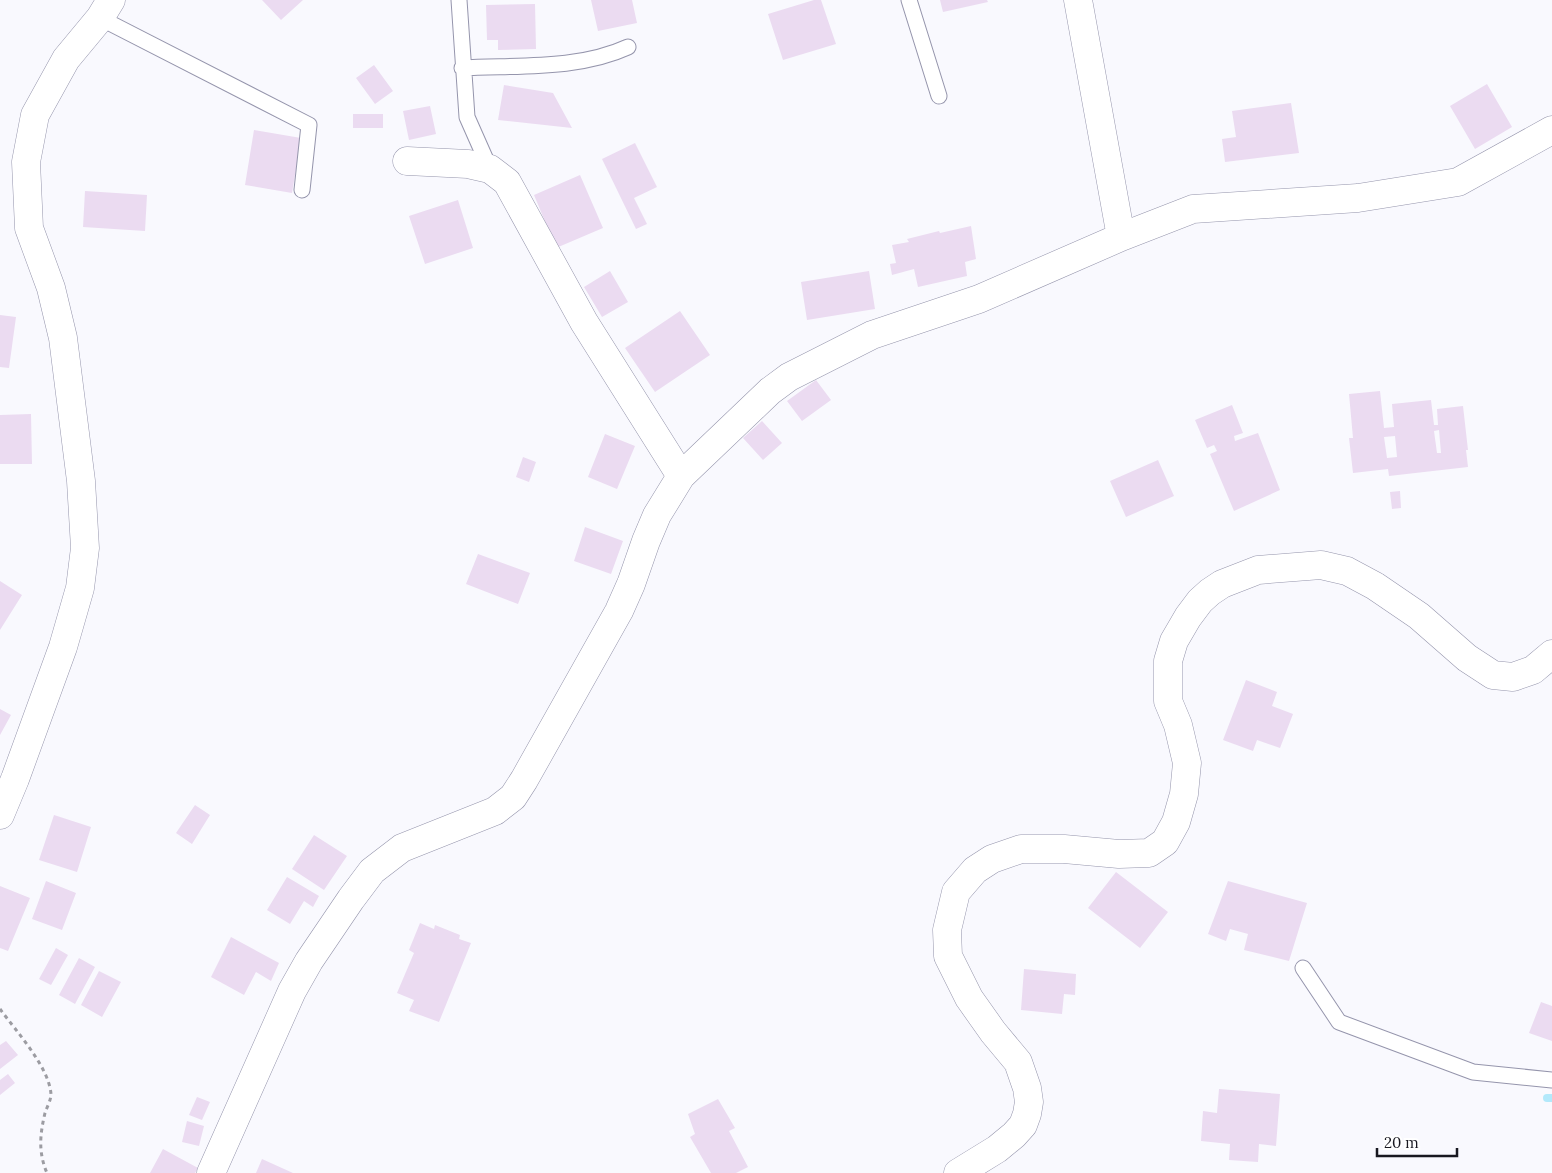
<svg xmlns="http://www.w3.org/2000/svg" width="1552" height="1173" font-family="Lora,serif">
  <rect width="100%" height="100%" fill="#f9f9fe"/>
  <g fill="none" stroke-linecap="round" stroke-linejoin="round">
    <path stroke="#b3e9fb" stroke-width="8" d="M1547 1098H1552"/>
  </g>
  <path fill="#ebdbf1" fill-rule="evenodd" d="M262 0H303L281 20Z
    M591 0H632L637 23 598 31Z
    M814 0H821L836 44 783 60 768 14Z
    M940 0H987L988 2 943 12Z
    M535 4 536 49 498 50V40H487L486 5Z
    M374 65 393 91 375 104 356 78Z
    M1487 84 1512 127 1475 149 1450 106Z
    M504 85 553 93 572 128 498 120Z
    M1291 103 1299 153 1225 162 1222 139 1236 137 1232 111Z
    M430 106 436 134 409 140 403 111Z
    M353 114H383V128H353Z
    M254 130 301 138 292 193 245 185Z
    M635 143 657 187 634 198 647 224 636 229 602 159Z
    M580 175 603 228 556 248 534 195Z
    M85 191 147 195 145 231 83 227Z
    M458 200 473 248 425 264 409 216Z
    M971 226 976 259 965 262 967 276 918 287 914 269 892 275 890 264 896 263 892 245 909 242 907 239 939 231 940 233Z
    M610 271 628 302 602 317 584 287Z
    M869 271 875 309 807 320 801 282Z
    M680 311 710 355 655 392 625 348Z
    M0 315 16 317 9 368 0 367Z
    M816 380 831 400 802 421 787 401Z
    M1380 391 1384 428 1394 427 1392 404 1431 400 1434 425H1438L1437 409 1463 406 1468 450H1466L1468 467 1389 476 1388 469 1353 473 1349 438H1353L1349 394ZM1439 430 1441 453H1437L1434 431ZM1395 436 1397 457 1387 458 1384 437Z
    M1232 405 1243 433 1234 436 1235 441 1258 433 1280 490 1234 511 1210 454 1217 451 1214 445 1207 448 1195 420Z
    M31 414 32 464H0V415Z
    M762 421 782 443 763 460 743 438Z
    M605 434 635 446 617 489 588 477Z
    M523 457 536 462 529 482 516 477Z
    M1158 460 1174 496 1126 517 1110 481Z
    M1400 491 1401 508 1392 509 1390 492Z
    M585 527 623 541 611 574 574 561Z
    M478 554 530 573 518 604 466 584Z
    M0 581 22 595 0 630Z
    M1246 680 1277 692 1272 706 1293 714 1280 748 1257 740 1253 751 1223 740Z
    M0 709 11 715 0 735Z
    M195 805 210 815 192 844 176 833Z
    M54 815 91 827 77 872 39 860Z
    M314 835 347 856 324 890 292 869Z
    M1116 872 1168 912 1140 948 1088 908Z
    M287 877 319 896 313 907 304 901 290 924 267 910Z
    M46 881 76 893 62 930 32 919Z
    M1228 881 1307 903 1289 961 1244 950 1248 934 1230 929 1226 941 1208 934Z
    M0 886 30 898 8 951 0 948Z
    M420 923 434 929 435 925 460 935 459 939 471 943 439 1022 409 1011 414 1000 397 993 414 953 409 950Z
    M231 937 279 963 271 981 256 972 244 995 211 977Z
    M56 948 68 955 51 985 39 979Z
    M79 958 95 967 75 1004 59 995Z
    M1024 969 1076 974 1075 995 1064 994 1062 1014 1021 1010Z
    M99 971 121 982 102 1017 81 1005Z
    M1541 1002 1552 1006V1041L1529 1033Z
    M6 1041 18 1055 0 1069V1045Z
    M8 1074 15 1083 0 1095V1080Z
    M1219 1089 1280 1094 1276 1146 1259 1144 1258 1162 1229 1160 1230 1144 1201 1141 1203 1111 1217 1113Z
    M197 1097 210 1102 202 1120 189 1115Z
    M718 1099 735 1128 729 1131 748 1167 736 1173H711L690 1137 695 1134 688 1114Z
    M187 1121 204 1126 199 1146 182 1142Z
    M163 1149 198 1168 195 1173H150Z
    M262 1159 293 1173H256Z"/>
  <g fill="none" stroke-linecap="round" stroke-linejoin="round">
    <g stroke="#9595ac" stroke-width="17">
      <path id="service" d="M459 0 467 117 490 169
        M909 0 939 96
        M100 18 309 125 302 190
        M462 68C517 65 578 70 628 47
        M1303 968 1339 1022 1473 1072 1552 1080"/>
    </g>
    <g stroke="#9595ac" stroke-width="29">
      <path id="minor" d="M1078 0 1121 237
        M407 161 468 164 490 169 507 182 584 322 681 476
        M0 815 15 779 63 647 80 588 85 548 81 481 63 338 51 288 29 228 26 162 35 115 66 59 100 18 111 0
        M211 1173 292 991 309 961 351 899 372 871 402 848 495 811 513 797 524 780 619 611 631 584 646 541 657 515 681 476 770 391 789 377 872 335 979 299 1121 237 1193 209 1358 198 1458 182 1552 130
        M958 1173 997 1149 1014 1135 1023 1125 1027 1114 1029 1102 1027 1088 1018 1062 993 1032 969 998 948 956 947 930 956 892 975 870 992 859 1021 849H1064L1119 854 1149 853 1165 842 1176 822 1184 794 1187 763 1178 725 1168 701V661L1174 641 1188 617 1200 601 1210 592 1222 584 1258 570 1321 565 1347 571 1375 586 1419 616 1467 658 1493 675 1513 677 1533 670 1552 654"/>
    </g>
    <path stroke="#9c9ca2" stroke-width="3" stroke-dasharray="4 4" stroke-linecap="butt" d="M0 1009C16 1031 49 1067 51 1094 51 1100 47 1107 45 1113 40 1134 38 1152 47 1173"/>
    <use href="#service" stroke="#fff" stroke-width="15"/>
    <use href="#minor" stroke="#fff" stroke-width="28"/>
  </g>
  <path d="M1377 1148v8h80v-8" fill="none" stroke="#181820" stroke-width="2.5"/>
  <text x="1384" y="1148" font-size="15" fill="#181820" stroke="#ffffff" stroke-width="4" paint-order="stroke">20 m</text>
</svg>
